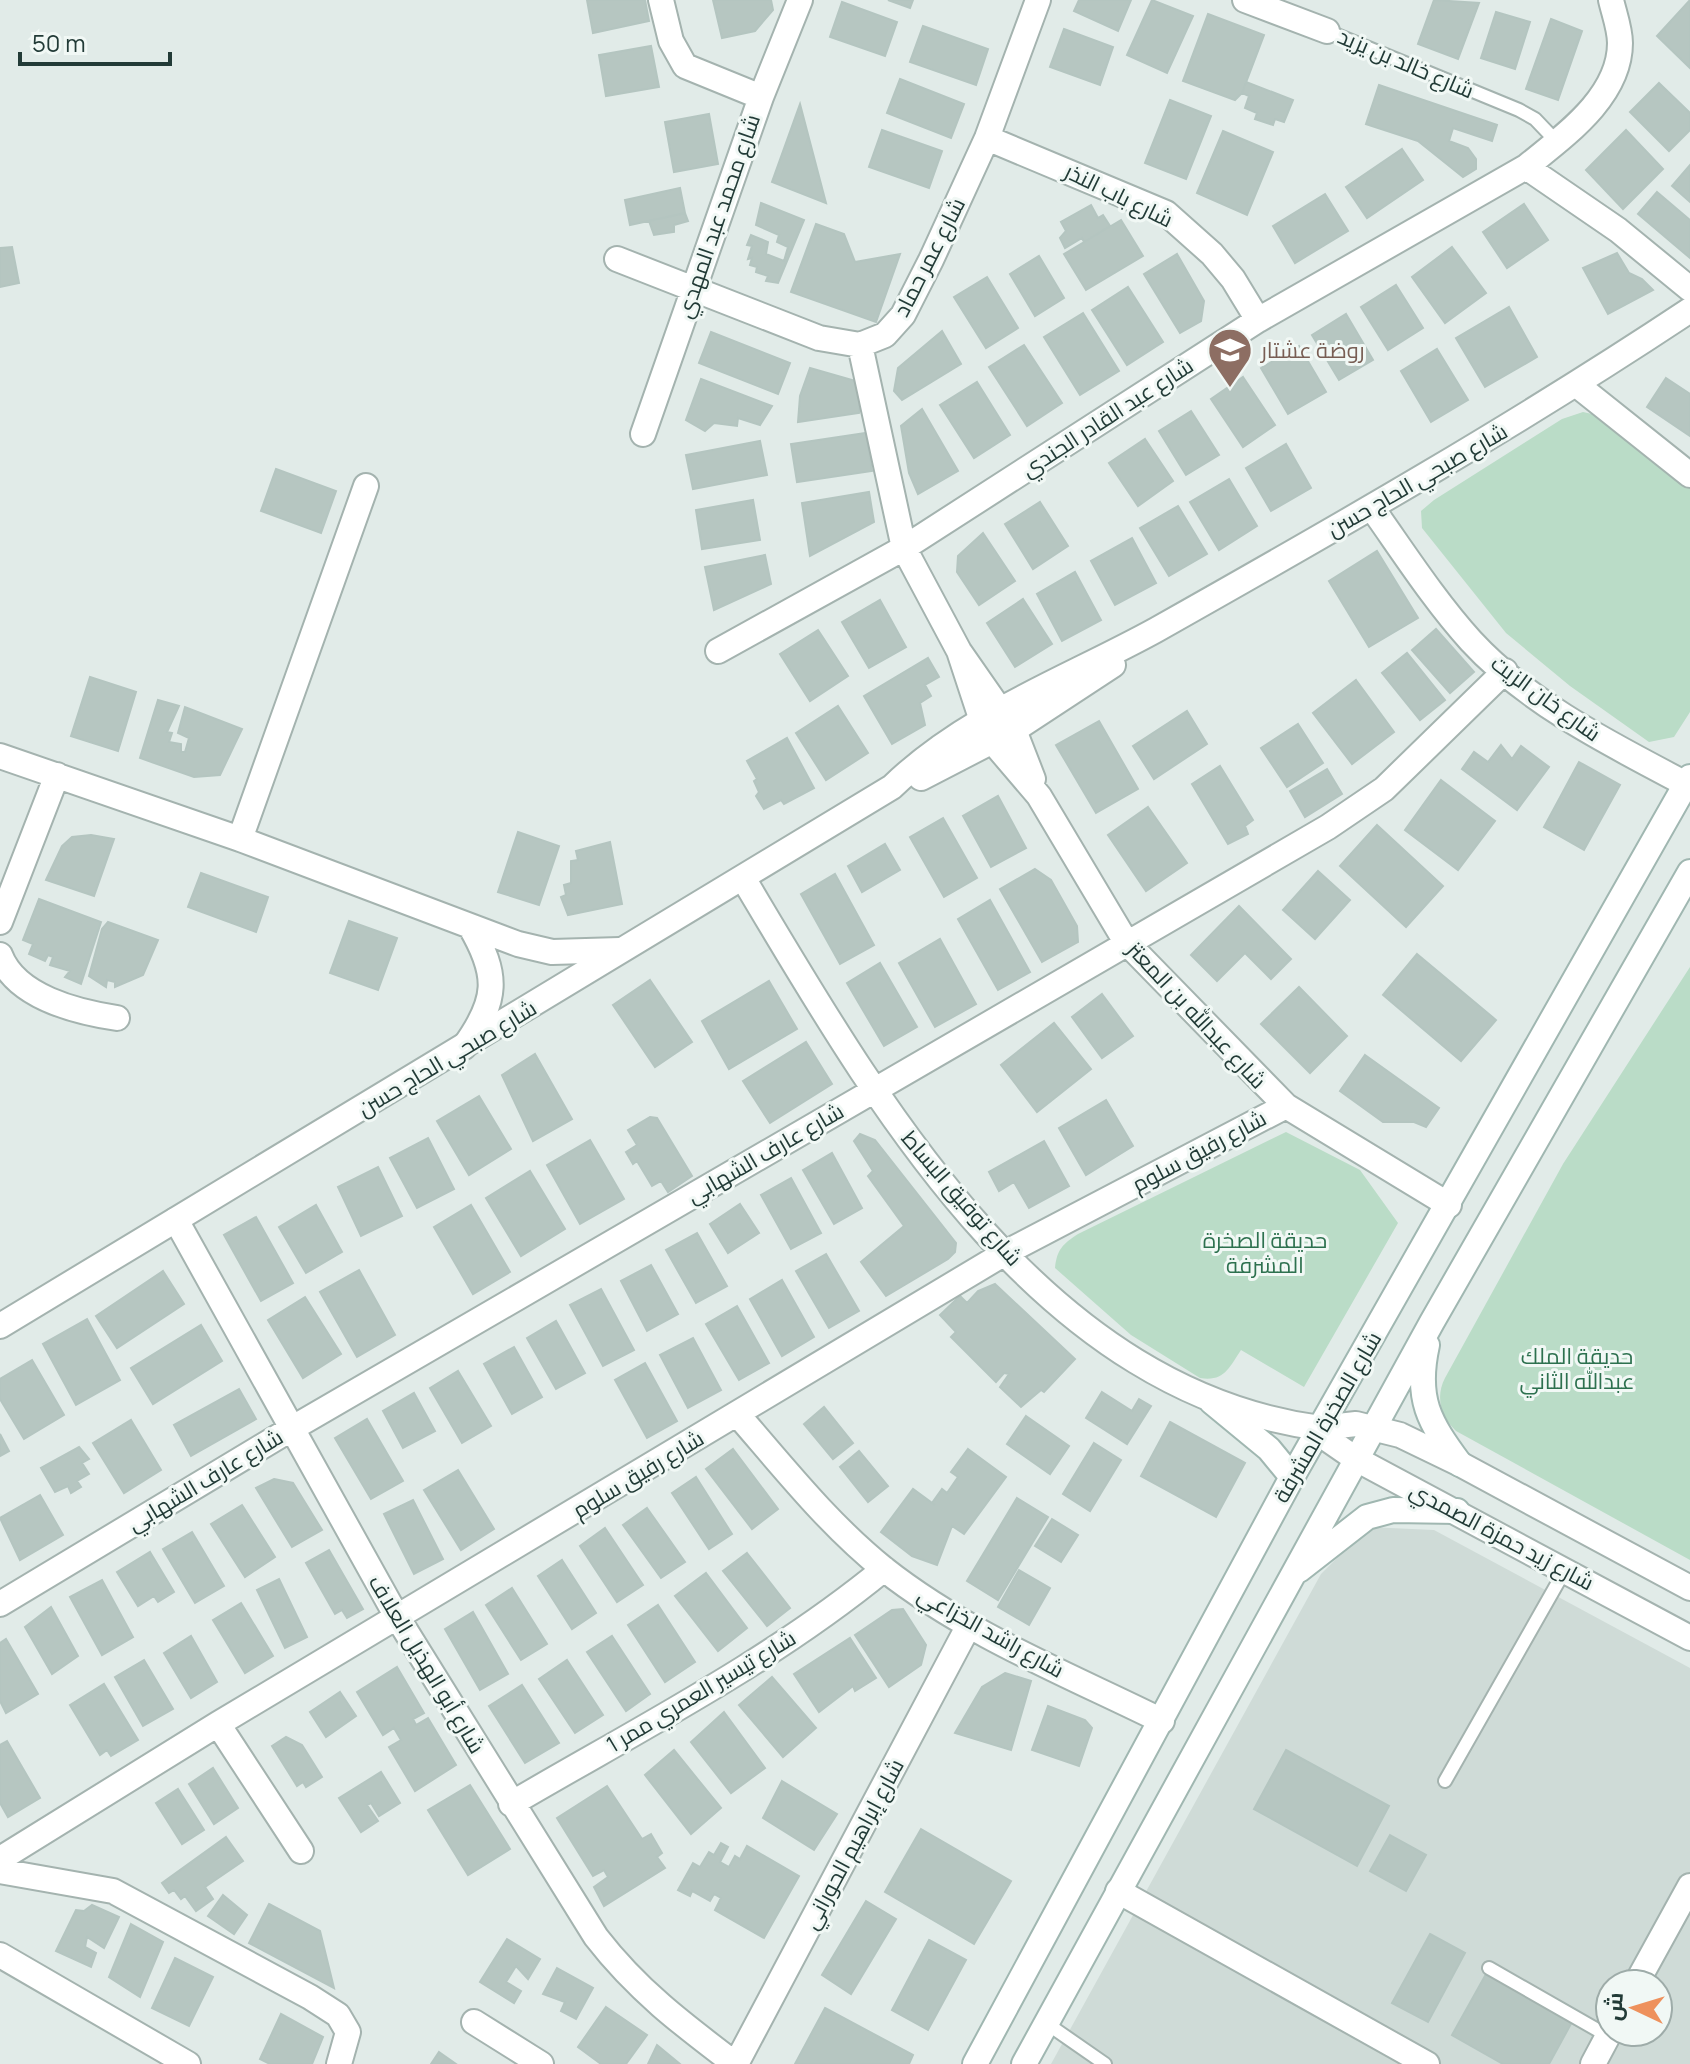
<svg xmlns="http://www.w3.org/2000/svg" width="1690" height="2064" font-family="Manrope,Cairo,sans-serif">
  <rect width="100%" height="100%" fill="#e1ebe8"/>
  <path fill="#cfdbd7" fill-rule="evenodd" d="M1368 1527 1434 1530 1690 1668V2064H1051L1321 1574ZM1610 1984H1658V2032H1610Z"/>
  <path fill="#badcc7" d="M1583 412 1601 416 1690 487V712L1674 737 1649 742 1570 686 1506 633 1422 528 1421 511 1434 500 1562 419Z
    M1690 967V1560L1456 1431C1441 1417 1435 1397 1445 1378L1563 1164Z
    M1286 1132 1360 1170 1398 1223 1304 1387 1241 1350C1229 1368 1224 1382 1200 1378L1131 1335 1055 1268C1057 1249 1063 1244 1078 1234Z"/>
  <path fill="#b6c6c1" stroke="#b4c5c0" stroke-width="2" d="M587 0H645L649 21 593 33Z
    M713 0H771L773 10 755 31 722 38Z
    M888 0H913L910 8Z
    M1079 0H1131L1118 31 1074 11Z
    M1152 0 1193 16 1167 73 1127 55Z
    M1434 0 1479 3 1458 59 1418 44Z
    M1690 0V68L1657 36Z
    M842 2 897 22 885 56 830 37Z
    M1496 12 1530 22 1515 69 1481 58Z
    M1208 14 1264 35 1242 93 1235 100 1183 81Z
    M1551 19 1582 31 1558 100 1526 89Z
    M923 26 988 49 976 85 910 62Z
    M1064 29 1113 47 1100 85 1050 67Z
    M651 46 659 87 606 96 599 55Z
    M900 79 964 104 951 138 887 113Z
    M1246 82 1293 100 1284 122 1275 119 1273 125 1255 119 1257 113 1245 108 1249 96 1242 93Z
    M1659 83 1690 113V130L1669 151 1630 112Z
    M1379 85 1497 125 1492 141 1453 128 1449 141 1468 148 1476 159V169L1463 177 1418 141 1366 124Z
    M1170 100 1211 116 1186 179 1145 163Z
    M800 104 826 203 772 182Z
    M709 114 718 164 674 172 665 122Z
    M882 130 942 151 929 188 869 167Z
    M1626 130 1663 169 1623 209 1586 170Z
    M1223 131 1273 152 1247 215 1197 193Z
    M1402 149 1423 180 1367 218 1346 187Z
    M1690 165V202L1672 186Z
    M680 188 685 213 630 225 625 200Z
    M1657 192 1690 220V258L1638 214Z
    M1325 194 1348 231 1295 263 1273 226Z
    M761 203 804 220 778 283 766 281 768 276 756 272 757 267 750 265 752 258 748 259 752 246 747 245 751 235 768 242 766 254 784 261 788 247 777 242 779 235 756 225Z
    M1524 204 1548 240 1507 268 1483 232Z
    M1091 205 1098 218 1103 215 1110 226 1084 242 1082 238 1065 248 1060 238 1066 231 1061 222Z
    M685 213 688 221 674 225V232L654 235 649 221Z
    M1121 220 1143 256 1086 290 1064 254Z
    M816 224 844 234 855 262 900 254 876 322 791 292Z
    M12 247 19 283 0 287V248Z
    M1452 247 1486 293 1445 323 1412 277Z
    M1617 253 1629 273 1642 279 1653 290 1608 314 1583 268Z
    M1177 254 1204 301 1201 321 1180 333 1144 274Z
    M1039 256 1064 298 1035 316 1010 274Z
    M987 277 1018 328 986 348 954 297Z
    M1396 285 1423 328 1388 350 1361 307Z
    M1128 287 1163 342 1127 365 1092 310Z
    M1509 307 1537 357 1485 387 1456 338Z
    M1083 313 1119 371 1080 395 1044 337Z
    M1346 314 1373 360 1339 380 1312 335Z
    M942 331 961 364 902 400 894 391 898 368Z
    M711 332 790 363 778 394 699 363Z
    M1024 345 1062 403 1027 426 989 367Z
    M1299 346 1326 392 1288 414 1261 368Z
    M1437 349 1468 400 1431 422 1401 371Z
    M810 368 859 382V413L798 422 800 396Z
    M1243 377 1275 425 1243 447 1211 399Z
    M1666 378 1690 394V436L1647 407Z
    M701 379 772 406 760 425 738 418 737 426 714 423 705 431 686 420Z
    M977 382 1010 435 974 458 940 405Z
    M922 409 958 471 918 494 909 473 901 426Z
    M1191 411 1219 455 1186 475 1159 431Z
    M866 433 872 471 797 482 791 444Z
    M1145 439 1173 481 1138 506 1109 463Z
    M760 441 767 475 693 489 686 455Z
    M1286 444 1311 488 1271 511 1246 468Z
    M276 469 336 491 321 533 261 511Z
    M1229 479 1257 526 1219 550 1190 502Z
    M869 492 874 522 810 556 802 503Z
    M753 500 760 540 702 549 696 510Z
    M1040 502 1068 546 1033 569 1005 524Z
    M1178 506 1207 554 1169 576 1140 528Z
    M983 533 1015 581 979 605 957 572 958 556Z
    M1132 538 1156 583 1115 605 1091 561Z
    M1377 551 1418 618 1369 647 1329 581Z
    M765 555 771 584 714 610 705 567Z
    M1075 572 1101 620 1062 641 1037 594Z
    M1023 599 1052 644 1015 667 987 623Z
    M880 600 906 647 869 668 842 622Z
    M1436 629 1474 672 1450 693 1412 650Z
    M818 630 848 676 810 701 780 654Z
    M1407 653 1445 700 1420 720 1382 673Z
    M928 658 939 677 925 685 931 696 920 703 925 725 892 744 864 696Z
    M90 677 136 692 118 751 71 736Z
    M1356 680 1394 732 1352 764 1313 713Z
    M158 700 179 706 167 732 172 733 169 742 181 744V752H185L189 738 178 733 185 707 242 729 220 775 194 777 140 758Z
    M838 706 868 753 826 780 796 733Z
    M1187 711 1207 744 1154 779 1133 746Z
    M1099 721 1138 789 1096 813 1056 745Z
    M1298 724 1323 763 1287 787 1261 748Z
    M787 738 814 788 784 804 781 800 764 809 756 796 759 792 754 781 757 779 747 761Z
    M1501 745 1512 759 1521 746 1549 767 1517 810 1462 769 1474 752 1488 762Z
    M1579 762 1620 785 1584 850 1544 827Z
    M1220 766 1253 820 1245 826 1248 834 1228 844 1192 784Z
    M1327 769 1342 794 1305 817 1290 791Z
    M1441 780 1495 821 1458 870 1405 830Z
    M998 796 1026 848 991 867 963 816Z
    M1148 807 1187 863 1146 891 1108 835Z
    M943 818 977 878 944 897 910 837Z
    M1377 825 1443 886 1406 927 1340 866Z
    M518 832 559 846 539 905 498 892Z
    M91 835 114 839 94 896 46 880 62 846 72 837Z
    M610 842 622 904 568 915 561 897 566 895 564 885 571 883V861L578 860 576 851Z
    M885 844 900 870 862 892 848 866Z
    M1035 869 1051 880 1077 926 1078 942 1042 962 1000 889Z
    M1318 871 1350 900 1315 939 1283 910Z
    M201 873 268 897 256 932 188 907Z
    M835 874 874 945 840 964 801 894Z
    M39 899 101 922 81 984 65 977 70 971 50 965 53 957 48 955 45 961 29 954 33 944 23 940Z
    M990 900 1030 972 998 990 958 919Z
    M1239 906 1291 959 1271 979 1245 953 1217 981 1191 955Z
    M349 921 397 938 378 990 330 973Z
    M108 922 158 940 143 975 115 987V982L107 980 106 987 89 976 102 929Z
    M940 939 976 1004 935 1027 899 963Z
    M1417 954 1496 1020 1461 1061 1383 995Z
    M880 963 917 1027 884 1046 847 983Z
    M650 980 692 1042 655 1067 613 1005Z
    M769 981 797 1029 729 1069 702 1021Z
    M1299 987 1347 1036 1310 1073 1261 1024Z
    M1102 994 1133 1036 1102 1058 1072 1017Z
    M1054 1023 1091 1069 1037 1112 1001 1065Z
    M806 1042 832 1084 770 1123 743 1081Z
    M535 1054 572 1119 533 1141 502 1075Z
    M1365 1055 1439 1108 1426 1127 1414 1122H1383L1340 1091Z
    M479 1096 511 1149 469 1175 437 1121Z
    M1106 1100 1133 1146 1086 1175 1059 1128Z
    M650 1117 657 1118 692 1176 668 1192 661 1181 652 1186 637 1161 633 1164 626 1152 637 1145 628 1130Z
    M860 1134 875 1140 956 1243 955 1252 948 1259 886 1296 861 1262 904 1226 868 1176 873 1171 854 1141Z
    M428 1138 454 1189 417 1208 390 1158Z
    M590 1140 624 1199 580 1224 547 1165Z
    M1044 1141 1069 1186 1029 1208 1014 1182 999 1191 989 1172Z
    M832 1153 862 1208 834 1224 803 1170Z
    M378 1167 402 1216 361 1236 338 1187Z
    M530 1171 565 1229 521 1256 486 1198Z
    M791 1178 821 1233 791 1249 761 1195Z
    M740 1204 759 1233 728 1253 710 1224Z
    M316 1205 342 1252 306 1273 279 1227Z
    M471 1205 510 1272 473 1294 434 1227Z
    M256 1217 293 1283 261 1301 224 1235Z
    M697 1233 727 1286 696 1303 666 1250Z
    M826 1254 859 1311 829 1328 796 1271Z
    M651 1265 678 1314 647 1331 621 1281Z
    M359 1270 395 1335 357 1357 320 1292Z
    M163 1271 184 1304 117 1348 96 1316Z
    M782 1280 814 1337 782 1356 750 1299Z
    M995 1284 1075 1359 1044 1392 1041 1390 1021 1407 1000 1387 1009 1374 1004 1373 996 1382 951 1337 956 1332 940 1315 960 1296 967 1303 978 1291Z
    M601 1289 634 1350 603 1366 570 1305Z
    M305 1297 341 1354 303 1378 268 1320Z
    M737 1306 769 1363 739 1380 706 1324Z
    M87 1319 120 1380 76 1405 43 1344Z
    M556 1321 585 1373 556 1389 527 1338Z
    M201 1325 222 1361 153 1404 131 1368Z
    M693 1338 721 1390 688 1408 660 1355Z
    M514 1347 542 1397 512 1414 484 1364Z
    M32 1360 64 1415 24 1439 0 1399V1379Z
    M645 1363 677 1421 647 1438 615 1380Z
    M458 1371 491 1426 462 1443 430 1388Z
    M239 1389 256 1419 191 1456 174 1425Z
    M1102 1392 1132 1411 1139 1399 1151 1406 1127 1444 1086 1418Z
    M414 1393 435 1431 403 1448 383 1411Z
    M824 1407 853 1443 833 1459 804 1424Z
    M1026 1416 1069 1446 1050 1474 1007 1444Z
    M367 1419 403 1481 371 1499 335 1438Z
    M131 1420 161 1470 124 1493 93 1443Z
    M1170 1422 1245 1463 1216 1517 1141 1476Z
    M0 1434 9 1451 0 1456Z
    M1094 1443 1121 1460 1090 1511 1063 1494Z
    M79 1447 89 1459 82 1463 89 1474 77 1481 81 1487 71 1493 68 1486 55 1492 41 1468Z
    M733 1449 778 1509 752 1529 706 1469Z
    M968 1449 1006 1477 964 1534 952 1526 937 1565 912 1556 881 1532 913 1489 935 1505 932 1503 942 1489 947 1493 958 1477 951 1472Z
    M859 1451 888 1486 868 1502 840 1467Z
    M458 1470 494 1529 461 1550 424 1490Z
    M696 1477 732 1534 709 1549 672 1493Z
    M274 1479 293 1483 322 1530 292 1547 256 1488Z
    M40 1495 63 1535 20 1560 0 1518Z
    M1017 1498 1048 1517 998 1600 967 1581Z
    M413 1500 443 1559 414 1574 384 1514Z
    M242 1505 275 1557 245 1577 211 1524Z
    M647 1508 685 1562 661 1578 623 1525Z
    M1052 1519 1078 1535 1061 1562 1035 1546Z
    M605 1528 643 1585 617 1602 580 1546Z
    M192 1532 224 1586 195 1603 163 1549Z
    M329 1550 363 1609 347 1618 342 1610 335 1614 306 1563Z
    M150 1552 174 1592 158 1602 154 1596 138 1606 117 1572Z
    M747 1553 790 1608 767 1626 723 1571Z
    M562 1560 596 1613 572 1629 538 1576Z
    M1019 1570 1050 1588 1029 1625 998 1607Z
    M706 1573 747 1628 718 1651 675 1596Z
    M279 1579 307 1637 285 1648 257 1590Z
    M102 1580 133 1637 102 1655 70 1597Z
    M512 1588 547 1644 521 1660 486 1605Z
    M241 1603 273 1656 245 1673 213 1620Z
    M658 1605 695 1662 665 1682 628 1625Z
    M51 1607 78 1656 52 1674 25 1627Z
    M903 1609 926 1645 921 1665 889 1687 855 1635 892 1610Z
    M473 1612 508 1674 480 1690 445 1629Z
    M191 1636 217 1682 191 1698 164 1653Z
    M612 1636 650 1694 626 1711 587 1652Z
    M850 1638 876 1678 855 1691 853 1686 819 1712 794 1674Z
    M6 1639 38 1694 6 1713 0 1701V1643Z
    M144 1660 173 1709 143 1726 115 1677Z
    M567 1660 603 1715 575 1733 539 1679Z
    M397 1667 424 1713 413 1719 416 1725 428 1718 456 1765 415 1791 389 1747 401 1740 394 1728 383 1735 357 1692Z
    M1005 1673 1031 1681 1011 1750 955 1733 982 1687Z
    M772 1677 816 1728 783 1757 739 1705Z
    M104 1684 138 1740 111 1756 107 1750 100 1755 70 1705Z
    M522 1685 559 1743 525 1763 489 1706Z
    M340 1692 356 1716 326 1737 310 1712Z
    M1048 1706 1085 1720 1092 1728 1079 1766 1032 1750Z
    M724 1712 765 1768 731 1793 691 1742Z
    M286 1737 302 1745 322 1777 306 1787 303 1782 297 1786 272 1746Z
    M7 1741 40 1798 8 1817 0 1803V1745Z
    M674 1750 721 1808 691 1834 645 1775Z
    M1286 1750 1389 1806 1357 1866 1254 1809Z
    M213 1768 238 1808 214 1824 189 1784Z
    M381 1772 400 1803 379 1816 371 1803 367 1805 378 1821 361 1832 339 1798Z
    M782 1781 837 1814 814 1850 763 1818Z
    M470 1785 510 1849 468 1875 428 1810Z
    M607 1786 642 1839 651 1834 662 1853 657 1857 665 1868 604 1906 594 1887 608 1877 604 1870 593 1876 557 1818Z
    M178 1789 204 1830 182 1844 156 1803Z
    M921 1829 1011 1881 974 1944 885 1892Z
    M1390 1835 1426 1855 1406 1891 1370 1871Z
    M226 1837 243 1861 205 1887 213 1899 196 1911 185 1896 181 1899 174 1890 169 1893 162 1883Z
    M721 1843 728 1847 720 1862 729 1867 735 1856 740 1859 747 1846 799 1876 764 1938 715 1910 721 1898 714 1894 710 1901 692 1891 690 1896 678 1890 693 1863 700 1867 709 1852 714 1855Z
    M223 1895 247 1915 234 1934 208 1916Z
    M866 1901 896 1919 851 1994 822 1975Z
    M269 1904 320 1931 334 1988 249 1943Z
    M92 1905 119 1917 104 1948 87 1937 85 1947 96 1953 91 1967 56 1951 76 1910 84 1911Z
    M131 1924 163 1942 140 1997 109 1977Z
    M1430 1934 1465 1953 1428 2022 1392 2003Z
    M507 1939 540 1959 528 1979 516 1966 506 1982 521 1991 514 2003 480 1982Z
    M929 1940 966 1960 928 2030 892 2010Z
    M175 1958 213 1977 189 2026 152 2008Z
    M557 1968 593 1988 576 2019 561 2011 565 2002 543 1994Z
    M1486 1974 1572 2022 1549 2064H1503L1452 2035Z
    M606 2007 647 2035 626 2064H601L578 2047Z
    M825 2008 913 2055 909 2064H795Z
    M281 2014 323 2037 312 2064H270L260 2059Z
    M657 2045 680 2064H648Z
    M439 2052 456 2064H431Z"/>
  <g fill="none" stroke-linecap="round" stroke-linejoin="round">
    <g stroke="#a4b3af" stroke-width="16">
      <path id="service" d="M1327 31 1519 110 1535 119 1557 142
        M1445 1781 1565 1570
        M1489 1968 1608 2036
        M1046 2023 1105 2064"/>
    </g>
    <g stroke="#a4b3af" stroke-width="28">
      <path id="minor" d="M661 0 671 41 685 66 761 97
        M1245 0 1327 31
        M987 138 1166 213 1212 254 1233 279 1258 320
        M1526 167 1618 230 1690 289
        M617 259 819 338 860 345 885 335 903 315 931 260 987 138 1038 0
        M860 345 904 548 959 651 1014 730 1033 779
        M1577 385 1690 475
        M643 434 761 97 800 0
        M1372 508C1404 553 1434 600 1471 641 1529 704 1612 745 1686 784
        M718 651 904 548 1258 320 1526 167C1564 136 1620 97 1620 43 1620 29 1614 13 1611 0
        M959 651 982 721 993 742 1039 796 1126 942 1286 1106 1449 1205
        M0 756 240 839 518 944 552 952 620 950
        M240 839 366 486
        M743 878C875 1099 1038 1390 1320 1428
        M0 922 57 775
        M0 955C16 997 77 1012 117 1018
        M464 1047C498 1000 499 975 470 926
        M176 1220 397 1617 596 1937C637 1990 682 2024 735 2064
        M738 1415C784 1468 829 1525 884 1569 966 1634 1069 1675 1162 1721
        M0 1604 291 1429 1328 827 1384 789 1505 671
        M218 1724 301 1851
        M511 1804C637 1730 771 1662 884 1569
        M0 1859 218 1724 1005 1253 1286 1106
        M0 1871 113 1891 310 1997 338 2015 348 2032 339 2064
        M1118 1891 1427 2064
        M0 1955 188 2064
        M1636 1984 1690 1886
        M474 2022 541 2064
        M736 2064 969 1625
        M1593 2064 1610 2032"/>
    </g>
    <g stroke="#a4b3af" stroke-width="28">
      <path id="tertiary" d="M921 778 1014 730 1113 665
        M0 1326C297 1146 595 968 892 787 966 715 1067 679 1156 630 1337 528 1517 425 1690 310
        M1690 1588 1460 1464 1400 1435 1356 1424 1320 1428 1330 1441 1356 1459 1690 1638"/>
    </g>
    <g stroke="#a0b7b1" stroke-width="28">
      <path id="secondary" d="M1427 1345C1415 1399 1429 1422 1460 1464
        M1212 1402 1269 1449 1292 1477
        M1299 1570 1367 1517 1393 1510 1457 1511
        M975 2064 1292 1477 1690 777
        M1024 2064 1432 1322 1690 872"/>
    </g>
    <use href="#service" stroke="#fff" stroke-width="12"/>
    <use href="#minor" stroke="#fff" stroke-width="24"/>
    <use href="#tertiary" stroke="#fff" stroke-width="24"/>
    <use href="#secondary" stroke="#fff" stroke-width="24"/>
  </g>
  <defs>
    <g id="school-pin" transform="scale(2.3)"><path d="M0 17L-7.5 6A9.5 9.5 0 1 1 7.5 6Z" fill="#8d6e63" stroke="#f1f8f5"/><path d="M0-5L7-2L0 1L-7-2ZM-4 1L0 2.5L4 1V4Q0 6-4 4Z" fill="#fff"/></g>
  </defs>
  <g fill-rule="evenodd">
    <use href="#school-pin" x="1230" y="350"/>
  </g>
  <g text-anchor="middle" stroke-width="6" stroke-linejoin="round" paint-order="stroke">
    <g font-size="22" fill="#223b37" stroke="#f1f8f5">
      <text transform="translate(1406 63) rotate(23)" y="8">شارع خالد بن يزيد</text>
      <text transform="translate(1119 195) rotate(26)" y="8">شارع باب النذر</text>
      <text transform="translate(718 216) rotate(-71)" y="8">شارع محمد عبد المهدي</text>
      <text transform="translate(929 257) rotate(-63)" y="8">شارع عمر حماد</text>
      <text transform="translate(1107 417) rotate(-33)" y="8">شارع عبد القادر الجندي</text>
      <text transform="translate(1417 480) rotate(-30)" y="8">شارع صبحي الحاج حسن</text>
      <text transform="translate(1546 698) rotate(36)" y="8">شارع خان الزيت</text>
      <text transform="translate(1197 1015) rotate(47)" y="8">شارع عبدالله بن المعتز</text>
      <text transform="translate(447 1058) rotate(-31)" y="8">شارع صبحي الحاج حسن</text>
      <text transform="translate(1199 1151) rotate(-28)" y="8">شارع رفيق سلوم</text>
      <text transform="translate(765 1153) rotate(-30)" y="8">شارع عارف الشهابي</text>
      <text transform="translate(962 1198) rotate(49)" y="8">شارع توفيق البساط</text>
      <text transform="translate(1327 1417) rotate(-60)" y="8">شارع الصخرة المشرفة</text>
      <text transform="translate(638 1474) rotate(-31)" y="8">شارع رفيق سلوم</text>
      <text transform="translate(205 1480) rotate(-31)" y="8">شارع عارف الشهابي</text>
      <text transform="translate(1502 1536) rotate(28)" y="8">شارع زيد حمزة الصمدي</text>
      <text transform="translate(991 1632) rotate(29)" y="8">شارع راشد الخزاعي</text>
      <text transform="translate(427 1664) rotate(59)" y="8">شارع أبو الهذيل العلاف</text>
      <text transform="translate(701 1691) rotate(-31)" y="8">شارع تيسير العمري ممر 1</text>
      <text transform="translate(853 1844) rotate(-62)" y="8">شارع إبراهيم الحوراني</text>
    </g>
    <g font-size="22" fill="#785e54" stroke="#f1f8f5" text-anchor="start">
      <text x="1261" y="358">روضة عشتار</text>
    </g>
    <g font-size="22" fill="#2d714f" stroke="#f1f8f5">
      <text x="1265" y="1248">حديقة الصخرة<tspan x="1265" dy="25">المشرفة</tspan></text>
      <text x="1577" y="1364">حديقة الملك<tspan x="1577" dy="25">عبدالله الثاني</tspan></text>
    </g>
  </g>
  <g transform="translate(1634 2008) rotate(274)"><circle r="38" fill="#f1f8f5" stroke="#9eaca9" stroke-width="2"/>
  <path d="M0-6L14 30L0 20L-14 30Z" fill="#ee915c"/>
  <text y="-12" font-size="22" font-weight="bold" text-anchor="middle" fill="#223b37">ش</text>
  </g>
  <path d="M20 52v12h150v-12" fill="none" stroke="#223b37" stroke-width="4"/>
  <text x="32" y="52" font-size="24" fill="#223b37" stroke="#f1f8f5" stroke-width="6" paint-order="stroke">50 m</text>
</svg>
